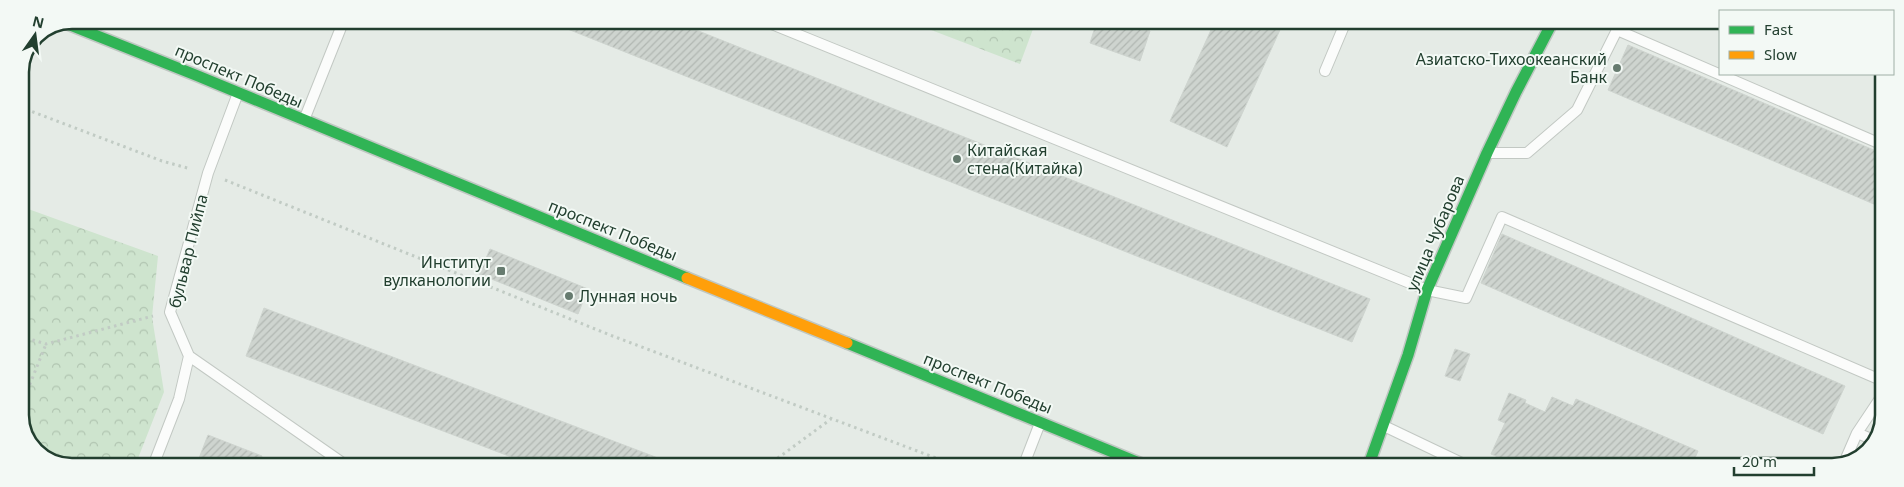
<svg xmlns="http://www.w3.org/2000/svg" width="1904" height="487" font-family="'Noto Sans',sans-serif">
  <defs>
    <pattern id="park-crowns" width="20" height="18" patternUnits="userSpaceOnUse" patternTransform="scale(1.25)"><rect width="20" height="18" fill="#cee4ce"/><path d="M2 6a3 3 0 1 1 6 0M12 15a3 3 0 1 1 6 0" fill="none" stroke="#b1c5b1"/></pattern>
    <pattern id="building-hatch" width="6" height="6" patternUnits="userSpaceOnUse" patternTransform="scale(1.25)"><rect width="6" height="6" fill="#ced4cf"/><path d="M-1 1l2-2M0 6l6-6M5 7l2-2" fill="none" stroke="#b1b7b2"/></pattern>
  </defs>
  <rect width="100%" height="100%" fill="#e5ebe6"/>
  <path fill="url(#park-crowns)" d="M905 20 1036 21 1020 64Z
    M20 206 158 256 152 317 164 392 135 466H61L33 450 20 422Z"/>
  <path fill="url(#building-hatch)" stroke="#ced4cf" d="M545 20H671L1370 299 1352 342Z
    M1097 21H1121L1150 31 1140 61 1090 43Z
    M1215 21H1284L1227 147 1170 121Z
    M1628 45 1883 154V208L1608 90Z
    M1502 234 1845 386 1823 434 1481 283Z
    M490 249 588 289 578 314 479 274Z
    M264 308 679 466H535L246 356Z
    M1455 349 1470 354 1460 381 1445 376Z
    M1509 393 1526 400 1525 403 1545 412 1552 397 1573 406 1576 399 1698 451 1691 467H1521L1491 454 1505 423 1498 420Z
    M208 435 262 456 258 466H196Z
    M1720 460 1739 467H1717Z"/>
  <g fill="none" stroke-linecap="round" stroke-linejoin="round">
    <g stroke="#c2c8c3" stroke-width="12">
      <path id="lane" d="M762 20 1427 290 1466 298 1502 217 1883 381
        M1325 71 1346 21
        M304 120 344 20
        M1489 153H1527L1577 110 1617 30 1883 145
        M189 356 347 466
        M1384 426 1470 467
        M1857 433 1874 440
        M1844 463 1857 433 1883 394
        M153 466 179 399 189 356 170 312 208 173 238 93
        M1023 467 1040 423"/>
    </g>
    <g stroke="#bfc7c2" stroke-width="14">
      <path id="fast" d="M65 23 198 76 687 278
        M847 343 1149 467
        M1368 467 1408 355 1427 290 1487 153 1516 92 1553 21"/>
    </g>
    <g stroke="#bfc7c2" stroke-width="14">
      <path id="slow" d="M687 278 847 343"/>
    </g>
    <path stroke="#c1cbc4" stroke-width="3" stroke-dasharray="2.5 4" stroke-linecap="butt" d="M20 107 162 161 191 169
      M225 180 610 335 957 466
      M20 336 46 344 153 316
      M20 409 46 344
      M767 466 831 419"/>
    <use href="#lane" stroke="#fbfcfb" stroke-width="10"/>
    <use href="#fast" stroke="#30b455" stroke-width="11"/>
    <use href="#slow" stroke="#ff9f0a" stroke-width="11"/>
  </g>
  <g fill="#667b6f" stroke="#f3f9f5" stroke-width="2">
    <circle cx="1617" cy="68" r="5"/>
    <circle cx="957" cy="159" r="5"/>
    <rect x="496" y="266" width="10" height="10" rx="2.5"/>
    <circle cx="569" cy="296" r="5"/>
  </g>
  <g text-anchor="middle" stroke-width="4" stroke-linejoin="round" paint-order="stroke">
    <g font-size="16" fill="#223f2f" stroke="#f3f9f5" text-anchor="end">
      <text x="1607" y="65">Азиатско-Тихоокеанский<tspan x="1607" dy="18">Банк</tspan></text>
      <text x="967" y="156" text-anchor="start">Китайская<tspan x="967" dy="18">стена(Китайка)</tspan></text>
      <text x="491" y="268">Институт<tspan x="491" dy="18">вулканологии</tspan></text>
      <text x="579" y="302" text-anchor="start">Лунная ночь</text>
    </g>
    <g font-size="16" fill="#223f2f" stroke="#f3f9f5">
      <text transform="translate(239 76) rotate(23)" y="6">проспект Победы</text>
      <text transform="translate(613 230) rotate(22)" y="6">проспект Победы</text>
      <text transform="translate(1435 233) rotate(-67)" y="6">улица Чубарова</text>
      <text transform="translate(188 251) rotate(-76)" y="6">бульвар Пийпа</text>
      <text transform="translate(988 383) rotate(22)" y="6">проспект Победы</text>
    </g>
  </g>
  <path d="M0 0H1904V487H0ZM72 29H1832A43 43 0 0 1 1875 72V415A43 43 0 0 1 1832 458H72A43 43 0 0 1 29 415V72A43 43 0 0 1 72 29Z" fill="#f3f9f5" fill-rule="evenodd"/>
  <path fill="none" stroke="#223f2f" stroke-width="2.5" d="M72 29H1832A43 43 0 0 1 1875 72V415A43 43 0 0 1 1832 458H72A43 43 0 0 1 29 415V72A43 43 0 0 1 72 29Z"/>
  <rect x="1719" y="10" width="175" height="65" fill="#f3f9f5" stroke="#9fafa6"/>
  <rect x="1729" y="26" width="25" height="8" fill="#30b455" stroke="#9fafa6"/>
  <text x="1764" y="35" font-size="15" fill="#223f2f">Fast</text>
  <rect x="1729" y="51" width="25" height="8" fill="#ff9f0a" stroke="#9fafa6"/>
  <text x="1764" y="60" font-size="15" fill="#223f2f">Slow</text>
  <g transform="translate(35 35) rotate(14)" stroke="#f3f9f5" stroke-width="4" paint-order="stroke">
  <path d="M0-4L9 19L0 12L-9 19Z" fill="#223f2f"/>
  <text y="-8" font-size="14" font-weight="bold" text-anchor="middle" fill="#223f2f">N</text>
  </g>
  <path d="M1734 467v8h80v-8" fill="none" stroke="#223f2f" stroke-width="2.5"/>
  <text x="1742" y="467" font-size="15" fill="#223f2f" stroke="#f3f9f5" stroke-width="4" paint-order="stroke">20 m</text>
</svg>
